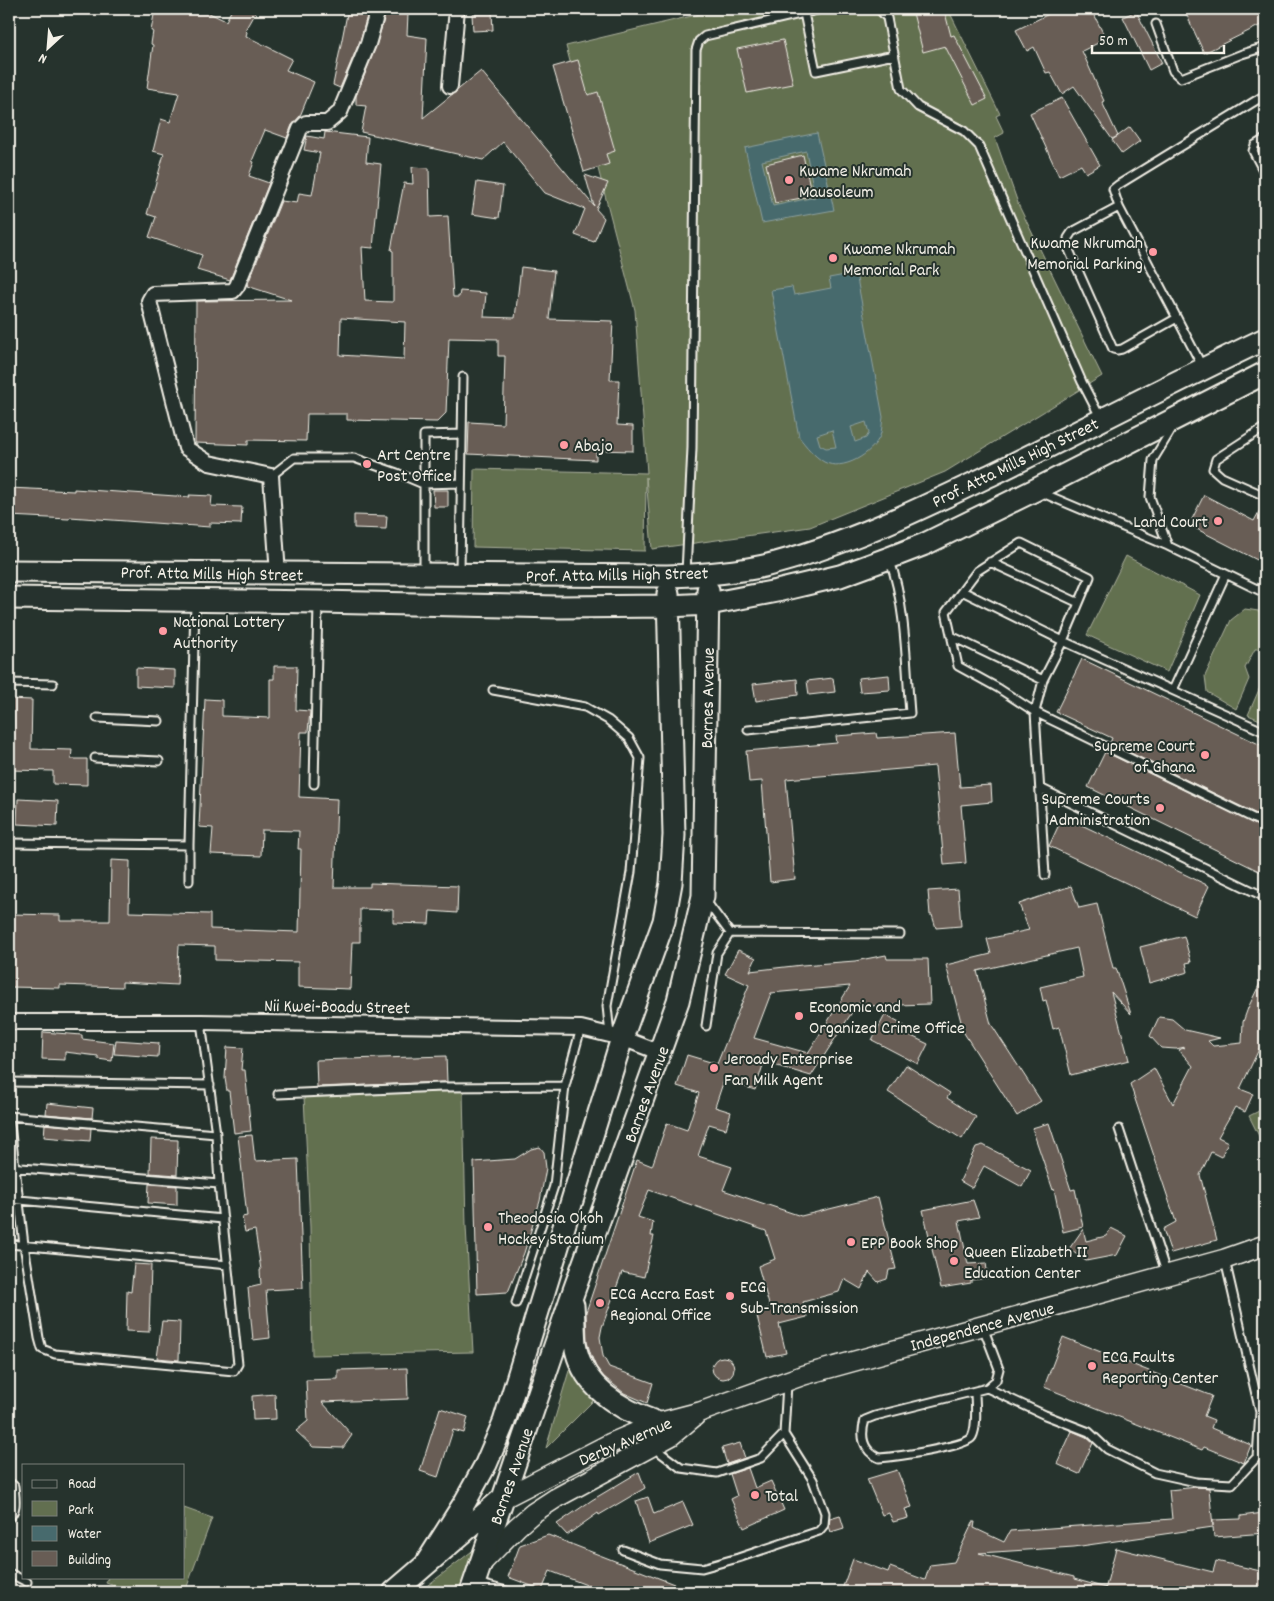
<svg xmlns="http://www.w3.org/2000/svg" width="1274" height="1601" font-family="Dekko,sans-serif">
  <rect width="100%" height="100%" fill="#26332d"/>
  <filter id="ink" filterUnits="userSpaceOnUse"><feTurbulence type="fractalNoise" baseFrequency=".02" numOctaves="2"/><feDisplacementMap in="SourceGraphic" scale="10" xChannelSelector="R" yChannelSelector="G"/><feConvolveMatrix kernelMatrix="1 2 1 2 8 2 1 2 1" color-interpolation-filters="sRGB"/></filter>
  <g filter="url(#ink)">
    <path fill="#626f50" stroke="#abb09c" d="M721 9H948L1000 114 996 116 1004 133 995 138 1019 206 1102 376 945 472 810 527 652 549 646 477 645 551 473 547 474 469 647 473 635 310 566 46Z
      M1126 556 1200 595 1167 672 1087 635Z
      M1245 609 1265 612V645L1263 649H1255L1245 668 1249 679 1236 709 1207 692 1205 676 1231 620Z
      M1261 685 1265 686V722L1248 715Z
      M463 1091 466 1226 473 1352 312 1355 310 1227 304 1096Z
      M1265 1108V1148L1249 1116Z
      M571 1364 593 1401 546 1448Z
      M184 1508 212 1518 185 1592H132L106 1583 108 1577H184Z
      M480 1545 465 1592H419Z"/>
    <path fill="#476a6d" stroke="#8ca09e" fill-rule="evenodd" d="M817 133 834 210 762 223 745 148ZM806 151 815 197 773 206 762 161Z
      M856 273 883 417C882 423 882 431 880 436 872 454 843 472 824 462 814 456 806 446 799 437L771 290 792 287 794 295 831 288 829 278ZM866 422 869 433 866 438 855 442 851 427ZM832 430 836 447 826 448 820 445 817 435Z"/>
    <path fill="#685d55" stroke="#f4f1e8" fill-rule="evenodd" d="M155 9H201L226 21 232 9H257L245 30 247 32 246 36 292 59 286 70 314 82 300 116 292 125 287 138 265 130 252 161 254 162 249 176 269 183 230 280 197 270 202 255 149 237 156 217 147 214 164 154 153 151 161 119 170 122 179 93 147 88 153 45 151 44 153 31H151Z
      M348 9H369L360 41 340 88 333 85Z
      M387 9H406V14H408L407 35 427 38 423 118 481 71 594 206 585 175 608 183 596 209 604 218 594 242 575 235 585 209 545 193 503 142 483 160 361 132 366 106 356 105V96L376 46Z
      M912 9H944L951 36 954 35 987 99 975 105 945 46 923 52Z
      M1059 9H1091L1106 39 1082 51 1104 101 1102 102 1118 136 1130 127 1140 141 1122 154 1112 140 1118 136 1112 139 1074 86 1062 94 1050 72 1046 73 1034 47 1027 51 1016 30Z
      M1184 9H1265V23L1204 53Z
      M1136 11 1162 63 1149 70 1123 17Z
      M492 13 493 30 473 31 472 14Z
      M783 40 793 84 747 93 737 49Z
      M578 60 588 95 598 92 615 151 606 154 609 164 584 172 553 67Z
      M1062 98 1100 165 1086 173 1081 165 1059 176 1030 113Z
      M325 132 368 137 366 162 381 164 373 248 362 247 365 301 393 302V251L391 250 404 183 413 184 412 167 429 168 430 217 448 216 453 297H459L460 291 486 293 484 317 515 318 521 267 554 271 549 319 613 321 610 380H619L617 425 633 426V451L596 450V460L468 454 469 422 503 424 505 356H498V339L449 338 446 413 437 422 347 420V414H307L306 441 248 440V445L195 443 196 301 291 300 247 286 281 201 297 203 299 193 312 195 320 153 304 150 307 136 324 139ZM341 318 405 322 404 359 340 355Z
      M803 155 812 196 775 203 766 164Z
      M477 182 503 186 499 218 472 214Z
      M9 488 74 491V489L190 497 189 495 212 496 211 506 242 507 241 524 210 523V527L70 517 69 519 9 516Z
      M433 490H448V507H434Z
      M1204 495 1254 521 1265 501V564L1189 525Z
      M354 515 387 516 386 529 354 528Z
      M1082 659 1265 747V818L1110 743 1112 738 1056 712Z
      M274 666H297L296 710 310 711 308 732H301L299 797 337 799 334 887H370V883L458 886 457 913 430 911 429 924 393 923V910L360 909V942H352L350 989 298 987V962L215 960V946L179 945 177 985 122 982V987L60 985V988L9 987V914L60 915V921H110L111 860 130 861 129 912 210 914V929L299 932 301 849H298L299 831 262 830 261 856 211 854 213 828 199 827 205 699 222 700V716L270 718V679H274Z
      M136 668 175 670V688L136 686Z
      M889 675 890 690 860 692 858 678Z
      M833 678 835 692 809 695 807 681Z
      M797 679 798 695 756 701 753 684Z
      M9 699 32 700 31 749 72 750 71 759H87V785L53 784V771L9 770Z
      M876 733 877 738 955 733 960 787 991 785 992 802 961 805 966 863 944 865 935 766 786 779 795 879 770 882 762 781 749 782 746 751 837 743 836 736Z
      M1105 752 1265 829V874L1088 787Z
      M18 799 58 801 57 826 17 824Z
      M1063 816 1209 886 1195 916 1049 846Z
      M1071 886 1079 908 1097 904 1113 968H1116L1131 1014 1111 992 1129 1060 1071 1075 1059 1027 1053 1029 1046 1000 1043 1001 1040 987 1083 977 1077 948 977 971 991 1024 1041 1101 1017 1116 964 1033 946 965 991 954 987 939 1029 930 1019 904Z
      M958 889 961 926 936 928 932 915H930L928 891Z
      M1184 936 1191 962 1186 963 1188 972 1149 983 1140 947Z
      M738 950 756 958 750 971 802 965 855 961 886 955 887 959H928L930 1004 866 1006 858 1003 811 1076 764 1062 755 1090 724 1080 715 1107 731 1112 726 1129 709 1124 698 1156 732 1167 723 1190 801 1216 878 1197 896 1269 889 1270 887 1279 878 1282 869 1272 861 1289 844 1279 839 1292 803 1302 807 1317 779 1324 786 1353 767 1357 756 1312 770 1308 758 1266 775 1259 766 1231 649 1190 638 1217 653 1222 651 1236H654L644 1277 622 1272 602 1327 600 1337 603 1356 609 1367 653 1383 647 1403 624 1393 604 1377 596 1367 591 1355 587 1342 586 1312 637 1160 652 1166 667 1123 687 1130 699 1093 677 1086 687 1055 717 1064 749 985 725 974ZM850 986 808 1053 754 1038 771 993Z
      M1265 973V1047L1261 1045 1240 1089 1253 1094 1245 1112 1235 1107 1218 1137 1228 1142 1221 1157 1211 1152 1200 1175 1217 1240 1171 1253 1163 1229 1176 1222 1130 1084 1154 1068 1173 1104 1193 1066 1179 1050 1185 1047 1176 1049 1161 1048 1150 1036 1159 1017 1172 1019 1185 1030 1220 1038 1208 1041 1213 1046 1242 1043 1243 1022 1248 1008Z
      M885 1015 908 1028 905 1033 928 1044 918 1064 872 1040Z
      M43 1032 82 1035V1039L114 1043 112 1061 98 1059V1056L65 1052V1060L42 1059Z
      M116 1040 159 1043 158 1057 114 1054Z
      M227 1047 243 1048 241 1070H245L251 1131 234 1133 229 1091H227L225 1078Z
      M446 1056 447 1082 317 1087 316 1060Z
      M906 1065 950 1093 947 1098 976 1117 962 1139 888 1092Z
      M47 1103 93 1108 92 1118 46 1114Z
      M1049 1123 1071 1190 1075 1189 1083 1227 1063 1232 1054 1189 1053 1190 1032 1128Z
      M45 1124 91 1128 90 1141 44 1137Z
      M252 1135 255 1161 298 1159 303 1288 266 1290 270 1338 253 1340 248 1288 261 1285 260 1270H261L255 1230 245 1232 242 1217 247 1216 238 1136Z
      M151 1139 178 1140 177 1175 150 1173Z
      M983 1145 1031 1170 1022 1187 984 1166 972 1188 960 1181 976 1147Z
      M540 1147 544 1152 546 1168 540 1201 524 1253 508 1292 477 1294 474 1162 515 1159 531 1149Z
      M149 1184 177 1186V1205L148 1203Z
      M973 1200 979 1217 959 1221 968 1264 986 1263 988 1278 971 1280V1283L941 1288 923 1210Z
      M1111 1228 1127 1236 1117 1255 1086 1261 1069 1249 1083 1229 1086 1241 1106 1236Z
      M134 1264 151 1265 149 1332 126 1331 127 1291 131 1292Z
      M162 1321 180 1322 179 1360 157 1358Z
      M1063 1337 1212 1396 1204 1416 1214 1420 1211 1428 1251 1445 1244 1463 1204 1447 1202 1450 1044 1387Z
      M712 1368a11 11 0 1 1 22 0a11 11 0 1 1-22 0Z
      M407 1368 408 1399 322 1402 352 1435 343 1448 313 1447 296 1431 308 1421 306 1380 338 1379V1370Z
      M275 1394 276 1419 253 1420 252 1396Z
      M440 1408 468 1417 464 1433 453 1430 438 1477 420 1471Z
      M1072 1431 1086 1437 1093 1443 1079 1474 1057 1464Z
      M740 1443 745 1458 727 1464 722 1448Z
      M748 1468 755 1488 771 1481 784 1510 744 1528 731 1499 737 1496 730 1474Z
      M897 1470 912 1507 905 1509 908 1518 893 1522 889 1513 882 1515 867 1479Z
      M639 1472 645 1488 599 1515 598 1513 567 1535 557 1524 592 1500Z
      M1197 1487 1209 1488 1213 1526V1520L1241 1519V1516L1263 1513 1265 1533 1214 1537 1213 1527 1074 1547 979 1553 1074 1577V1579L1106 1588 1105 1590 1116 1548 1213 1572 1216 1561 1265 1572 1264 1592H841L853 1559 888 1572 890 1567 925 1580 930 1565 954 1562 973 1522H975L974 1528 1004 1542 1010 1531 1172 1519 1169 1490Z
      M648 1497 654 1514 683 1502 693 1525 649 1543 636 1501Z
      M840 1515 844 1528 831 1532 829 1526 830 1518Z
      M548 1535 692 1591V1592H605L550 1571 542 1590 508 1577 520 1545Z"/>
    <g fill="none" stroke-linecap="round" stroke-linejoin="round">
      <g stroke="#f4f1e8" stroke-width="11">
        <path id="lane" d="M879 9 887 18 901 89 918 107 964 131 979 146 1082 382 1100 417
          M804 13 816 71 894 55
          M1156 24 1173 71 1181 78 1242 54 1265 47
          M1265 139 1255 145 1253 151 1265 174
          M1119 207 1072 232 1068 238 1069 250 1113 349 1117 350 1122 349 1177 318
          M1202 366 1119 207 1113 189 1118 185 1265 95
          M1265 427 1216 459 1213 469 1222 477 1265 496
          M271 476 294 458H354L397 473 423 484 461 483
          M1040 492 1168 546 1265 593
          M1168 546 1150 497 1153 460 1173 427
          M990 562 1079 603
          M424 571V435L462 434
          M460 571 463 377
          M686 573 692 448 696 50 699 41 705 36 822 9
          M962 591 1063 641 1090 577 1021 543 977 571 946 612 958 666 998 688 1035 712 1265 824
          M951 636 1043 680
          M9 683 53 684
          M493 690 585 707 608 720 629 738 640 758 631 872 607 1006 610 1035
          M1173 690 1226 574
          M97 718 159 721
          M748 730 910 713C906 666 906 605 890 561
          M95 758 159 761
          M314 784 318 604
          M1040 788 1265 897
          M9 843 189 845 195 603
          M1045 875 1035 712 1043 680 1063 641 1265 732
          M189 881V845
          M730 933 900 934
          M706 1026 717 953 730 933 706 901
          M9 1082 210 1085
          M278 1094 441 1087 565 1086 581 1028
          M9 1116 24 1245 39 1338 42 1349 55 1354 234 1371 238 1364 219 1184 216 1134 201 1022
          M9 1116 216 1134
          M1119 1129 1167 1275
          M9 1167 219 1184
          M9 1199 223 1219
          M9 1244 228 1265
          M516 1303 554 1186 565 1086
          M987 1388 1045 1415 1089 1432 1107 1449 1155 1473 1196 1482 1232 1484 1257 1457 1260 1412 1225 1260
          M975 1391C975 1404 978 1425 972 1437 967 1447 893 1457 879 1458 863 1451 860 1436 865 1420L875 1416 987 1388 996 1380 999 1369 983 1327
          M653 1447 681 1468 717 1473 761 1458 784 1434 787 1384
          M9 1482 14 1486C15 1498 18 1509 9 1518
          M623 1550 660 1564 702 1568 738 1558 819 1531 824 1525 825 1513 813 1480 784 1434
          M9 1573 27 1582
          M477 1583 510 1592"/>
      </g>
      <g stroke="#f4f1e8" stroke-width="18">
        <path id="street" d="M450 86 457 9
          M278 574 271 476 209 463 186 448 149 301 153 294 233 291 237 286 300 129 306 123H327L340 112 368 44 378 9
          M9 1022H201L581 1028 622 1038 661 1053"/>
      </g>
      <g stroke="#f4f1e8" stroke-width="22">
        <path id="secondary" d="M504 1498 611 1443 658 1423 700 1412 804 1375 1167 1275 1225 1259 1265 1245
          M479 1566 517 1527 533 1513 556 1498 671 1436 695 1416"/>
      </g>
      <g stroke="#f4f1e8" stroke-width="25">
        <path id="primary" d="M9 571 667 576C699 575 733 573 764 566 845 546 920 509 995 473 1085 429 1174 382 1265 339
          M9 598 318 602 558 607 669 606 709 604 777 591 840 576 889 558 925 544 1035 490 1265 373
          M573 1305C574 1318 574 1332 575 1344 582 1388 621 1410 658 1423
          M427 1562 465 1502 486 1464 504 1422 622 1038 664 921 671 883 674 835 668 593
          M394 1592 502 1499
          M471 1592 573 1293 678 1001 703 896 708 590"/>
      </g>
      <use href="#lane" stroke="#26332d" stroke-width="7"/>
      <use href="#street" stroke="#26332d" stroke-width="14"/>
      <use href="#secondary" stroke="#26332d" stroke-width="19"/>
      <use href="#primary" stroke="#26332d" stroke-width="21"/>
    </g>
  </g>
  <g fill="#ff9aa2" stroke="#26332d" stroke-width="2">
    <circle cx="789" cy="180" r="5"/>
    <circle cx="1153" cy="252" r="5"/>
    <circle cx="833" cy="258" r="5"/>
    <circle cx="564" cy="445" r="5"/>
    <circle cx="367" cy="464" r="5"/>
    <circle cx="1218" cy="521" r="5"/>
    <circle cx="163" cy="631" r="5"/>
    <circle cx="1205" cy="755" r="5"/>
    <circle cx="1160" cy="808" r="5"/>
    <circle cx="799" cy="1016" r="5"/>
    <circle cx="714" cy="1068" r="5"/>
    <circle cx="488" cy="1227" r="5"/>
    <circle cx="851" cy="1242" r="5"/>
    <circle cx="954" cy="1261" r="5"/>
    <circle cx="730" cy="1296" r="5"/>
    <circle cx="600" cy="1303" r="5"/>
    <circle cx="1092" cy="1366" r="5"/>
    <circle cx="755" cy="1495" r="5"/>
  </g>
  <g text-anchor="middle" stroke-width="4" stroke-linejoin="round" paint-order="stroke">
    <g font-size="18" fill="#f4f1e8" stroke="#26332d" text-anchor="start">
      <text x="799" y="176">Kwame Nkrumah<tspan x="799" dy="21">Mausoleum</tspan></text>
      <text x="1143" y="248" text-anchor="end">Kwame Nkrumah<tspan x="1143" dy="21">Memorial Parking</tspan></text>
      <text x="843" y="254">Kwame Nkrumah<tspan x="843" dy="21">Memorial Park</tspan></text>
      <text x="574" y="451">Abajo</text>
      <text x="377" y="460">Art Centre<tspan x="377" dy="21">Post Office</tspan></text>
      <text x="1208" y="527" text-anchor="end">Land Court</text>
      <text x="173" y="627">National Lottery<tspan x="173" dy="21">Authority</tspan></text>
      <text x="1195" y="751" text-anchor="end">Supreme Court<tspan x="1195" dy="21">of Ghana</tspan></text>
      <text x="1150" y="804" text-anchor="end">Supreme Courts<tspan x="1150" dy="21">Administration</tspan></text>
      <text x="809" y="1012">Economic and<tspan x="809" dy="21">Organized Crime Office</tspan></text>
      <text x="724" y="1064">Jeroady Enterprise<tspan x="724" dy="21">Fan Milk Agent</tspan></text>
      <text x="498" y="1223">Theodosia Okoh<tspan x="498" dy="21">Hockey Stadium</tspan></text>
      <text x="861" y="1248">EPP Book Shop</text>
      <text x="964" y="1257">Queen Elizabeth II<tspan x="964" dy="21">Education Center</tspan></text>
      <text x="740" y="1292">ECG<tspan x="740" dy="21">Sub-Transmission</tspan></text>
      <text x="610" y="1299">ECG Accra East<tspan x="610" dy="21">Regional Office</tspan></text>
      <text x="1102" y="1362">ECG Faults<tspan x="1102" dy="21">Reporting Center</tspan></text>
      <text x="765" y="1501">Total</text>
    </g>
    <g font-size="18" fill="#f4f1e8" stroke="#26332d">
      <text transform="translate(1015 462) rotate(-26)" y="6">Prof. Atta Mills High Street</text>
      <text transform="translate(212 573) rotate(1)" y="6">Prof. Atta Mills High Street</text>
      <text transform="translate(617 574) rotate(-1)" y="6">Prof. Atta Mills High Street</text>
      <text transform="translate(707 698) rotate(-89)" y="6">Barnes Avenue</text>
      <text transform="translate(337 1006) rotate(1)" y="6">Nii Kwei-Boadu Street</text>
      <text transform="translate(646 1094) rotate(-70)" y="6">Barnes Avenue</text>
      <text transform="translate(982 1326) rotate(-15)" y="6">Independence Avenue</text>
      <text transform="translate(625 1441) rotate(-23)" y="6">Derby Avernue</text>
      <text transform="translate(511 1476) rotate(-71)" y="6">Barnes Avenue</text>
    </g>
  </g>
  <rect width="1274" height="1601" fill="none" stroke="#26332d" stroke-width="30"/>
  <rect x="15" y="15" width="1244" height="1571" fill="none" stroke="#f4f1e8" stroke-width="2" filter="url(#ink)"/>
  <rect x="22" y="1464" width="162" height="115" fill="#26332d" stroke="#787f78"/>
  <rect x="32" y="1480" width="25" height="8" fill="#26332d" stroke="#787f78"/>
  <text x="68" y="1488" font-size="15" fill="#f4f1e8">Road</text>
  <rect x="32" y="1501" width="25" height="15" fill="#626f50" stroke="#787f78"/>
  <text x="68" y="1514" font-size="15" fill="#f4f1e8">Park</text>
  <rect x="32" y="1526" width="25" height="15" fill="#476a6d" stroke="#787f78"/>
  <text x="68" y="1538" font-size="15" fill="#f4f1e8">Water</text>
  <rect x="32" y="1551" width="25" height="15" fill="#685d55" stroke="#787f78"/>
  <text x="68" y="1564" font-size="15" fill="#f4f1e8">Building</text>
  <g transform="translate(48 48) rotate(206)" stroke="#26332d" stroke-width="4" paint-order="stroke">
  <path d="M0-4L9 19L0 12L-9 19Z" fill="#f4f1e8"/>
  <text y="-8" font-size="14" font-weight="bold" text-anchor="middle" fill="#f4f1e8">N</text>
  </g>
  <path d="M1092 45v8h132v-8" fill="none" stroke="#f4f1e8" stroke-width="2.5"/>
  <text x="1099" y="45" font-size="15" fill="#f4f1e8" stroke="#26332d" stroke-width="4" paint-order="stroke">50 m</text>
</svg>
